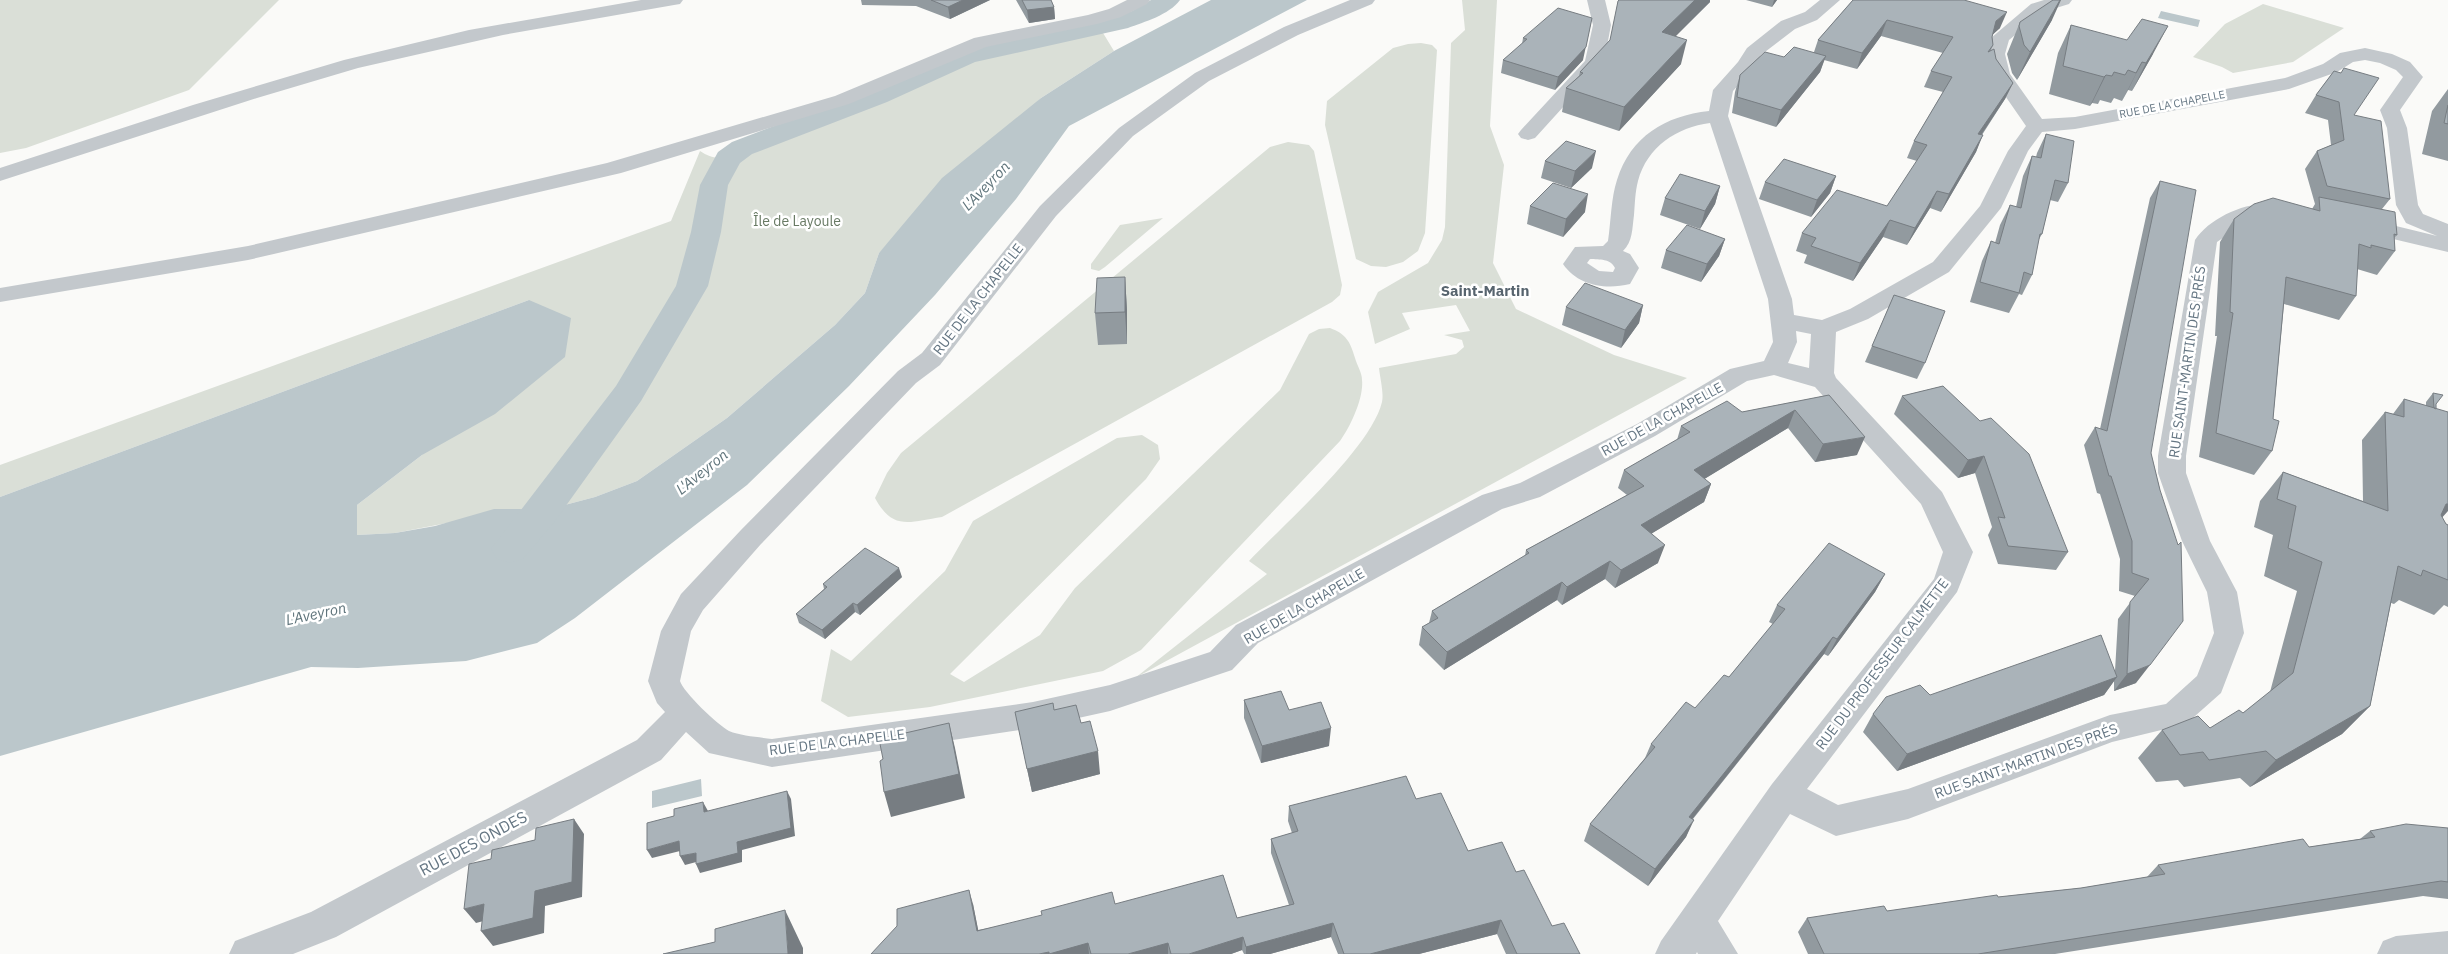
<svg xmlns="http://www.w3.org/2000/svg" width="2448" height="954" font-family="'IBM Plex Sans',sans-serif">
  <rect width="100%" height="100%" fill="#fafaf8"/>
  <path fill="#dadfd7" d="M0 0H279L189 90 26 148 0 153Z
    M1462 0H1497L1490 126 1504 165 1493 263 1516 309 1614 355 1687 378 1135 678 1267 574 1249 561C1283 525 1371 448 1382 402 1384 393 1380 378 1379 368L1456 354 1464 347 1462 340 1444 335 1470 331 1456 305 1402 313 1410 329 1375 344 1368 312 1378 292 1428 263 1442 240 1445 227 1451 43 1465 30Z
    M2263 4 2344 28 2293 62 2233 73 2222 67 2193 57 2225 24Z
    M1100 28 1114 51 1041 98 879 253 865 293 835 325 727 418 637 481 595 497 542 511 520 509 395 533 357 535V505L422 455 529 300 0 497V465L671 221 700 151C716 162 727 158 742 148L878 96 967 56Z
    M1421 43 1432 45 1437 50 1425 233 1418 251 1403 262 1386 267 1371 266 1356 259 1325 125 1327 101 1393 48 1408 44Z
    M1288 142 1309 145 1314 151 1342 285 1340 295 1332 302 942 517C909 522 893 531 875 498L887 473 901 453 1270 147Z
    M1163 218 1105 267 1099 271 1091 269V264L1120 225Z
    M1330 328C1346 334 1350 341 1355 358 1357 365 1362 373 1362 380 1364 398 1350 427 1340 441L1141 650 1103 671 930 707 848 717 821 701 831 649 851 661 945 571 973 521 1117 438 1142 435 1158 445 1160 459 1146 479 950 674 964 682 1040 635 1075 588 1280 390 1309 334 1319 329Z"/>
  <path fill="#bbc7cb" d="M1211 0H1307L1069 126 1016 199 935 295 849 386 747 485 575 618 537 643 466 661 358 668 311 667 0 756V497L529 300 571 318 565 357 495 414 422 455 357 505V535L395 533 435 526 494 509H520L542 511 595 497 637 481 727 418 835 325 865 293 879 253 942 178 1041 98 1114 51Z
    M2161 11 2200 20 2198 27 2158 18Z
    M701 779 702 796 652 808V791Z"/>
  <g fill="none" stroke-linecap="round" stroke-linejoin="round">
    <path fill="#bbc7cb" fill-rule="evenodd" d="M1151 0H1180C1169 15 1144 22 1128 28L975 62 887 102 752 154 740 163 728 185 721 232 708 286 641 401 555 521 523 559 510 563 497 559 491 549 616 386 676 286 691 232 700 185 718 152 732 142 869 90 958 51 1113 17 1132 11Z"/>
    <path fill="#c3c8cc" fill-rule="evenodd" d="M641 0H683L680 4 674 5 503 35 358 68 257 98 0 181V168L193 105 344 60 469 30Z
      M1127 0H1150L1147 4 1121 17 1097 24 986 47 849 104 621 173 248 260 0 302V288L248 246 607 163 835 96 974 38 1088 15 1109 9Z
      M1350 0H1375L1372 4 1298 35 1209 81 1133 136 1056 216 940 365 916 383 761 544 703 610 691 631 680 681C683 692 718 725 729 731 741 736 759 737 772 739L1033 702 1110 685 1210 652 1236 625 1482 495 1520 483 1637 424 1730 369 1764 361 1773 342 1768 299 1710 123C1677 127 1647 147 1638 181 1635 192 1635 204 1634 215 1632 229 1633 241 1623 251L1630 254 1639 268 1630 284C1606 290 1578 286 1563 264L1575 247 1603 246 1608 241C1611 221 1611 198 1617 180 1631 136 1665 116 1709 111L1713 90 1738 62 1747 48 1781 21 1805 12 1820 0H1840L1817 20 1795 29 1761 55 1753 69 1733 91 1728 116 1792 299 1794 315 1822 320 1850 309 1933 262 1980 206 2008 151 2026 126 1990 74 1987 54 1991 38 2031 4 2044 0H2072L2069 4 2043 12 2009 40 2005 54 2010 74 2042 119 2075 117 2285 78 2323 64 2340 53 2365 48 2392 54 2410 62 2423 77 2400 110 2407 128 2418 205 2423 214 2448 224V252L2351 229 2348 224 2351 219 2359 217 2437 236 2406 223 2396 205 2387 128 2380 110 2403 77 2396 70 2380 63 2365 60 2353 62 2337 72 2289 89 2075 129 2042 132 2028 151 2001 208 1949 272 1868 319 1836 332 1834 373 1836 378 1942 492 1973 552 1957 592 1807 789 1838 805 1908 789 2110 715 2166 704 2197 676 2214 633 2207 592 2182 541 2158 473V456L2195 240C2210 217 2251 199 2278 205L2281 210 2278 215 2243 224 2217 242 2186 456V473L2210 541 2237 592 2244 633 2221 693 2186 724 2112 742 1908 819 1836 836 1790 814 1718 921 1738 954H1698L1697 952 1696 954H1655L1661 941 1772 784 1934 579 1943 552 1921 504 1815 387 1774 375 1747 381 1655 436 1540 497 1502 509 1258 643 1232 670 1110 711 1033 728 772 767 709 753 686 732 661 760 336 937 293 954H229L235 941 311 912 637 740 665 712 657 703 648 681 661 631 681 594 741 530 898 371 922 353 1040 206 1119 128 1195 73 1284 27ZM1590 259C1600 260 1610 258 1615 268L1613 272 1599 271 1587 263ZM1796 331 1811 334 1809 368 1788 363 1797 342Z
      M1587 0H1605L1611 25 1604 62 1535 138 1528 140 1521 138 1518 134 1521 130 1585 61 1593 25Z
      M2448 931V954H2377L2383 941 2396 936Z"/>
  </g>
  <path fill="#929a9f" d="M861 0H990L950 19 916 6 862 5Z
    M1016 0H1051L1054 7 1055 19 1029 23Z
    M1746 0H1777L1772 7Z
    M1853 0 2000 28 1993 34 1992 37 1993 45 1991 50 1996 59 2013 83 2005 99 1982 135 1976 152 1941 212 1930 208 1907 245 1883 237 1853 281 1804 263 1807 255 1796 251 1802 233 1887 206 1917 161 1907 158 1914 141 1943 92 1924 87 1931 71 1943 53 1881 36 1857 69 1824 60 1820 72 1776 127 1732 113 1735 92 1740 75 1784 57 1814 52 1818 40Z
    M1618 1 1710 2 1675 36 1681 64 1619 131 1562 112 1566 88 1579 76 1580 72 1610 41Z
    M2052 20 2017 80 2012 73 2007 54 2020 22Z
    M2071 25 2153 54 2132 91 2128 90 2122 101 2114 98 2111 103 2100 100 2098 104 2092 103 2090 106 2049 94 2058 53Z
    M1523 38 1583 60 1555 90 1501 73 1503 60 1522 44Z
    M2334 71 2354 115 2390 199 2382 209 2397 235 2394 238 2395 251 2377 275 2357 269 2356 296 2339 320 2284 304 2273 419 2272 451 2254 475 2199 457 2217 336H2215L2220 242 2234 219 2312 209 2315 204 2305 169 2317 151 2331 145 2328 120 2305 113 2316 95Z
    M2448 89V161L2422 154 2432 111Z
    M2046 134 2068 183 2058 202 2050 200 2042 234 2038 241 2032 275 2022 295 2019 294 2009 313 1970 302 1982 261 1991 241 1995 243 2000 225 2010 205 2016 207 2023 176 2032 156 2036 157 2037 153Z
    M1545 161 1592 168 1571 188 1541 178Z
    M1836 176 1830 193 1811 217 1759 199 1765 182Z
    M2160 181 2151 453 2160 490 2136 683 2114 691V681L2104 695 1897 771 1863 732 1873 714 1930 695 2115 671 2118 619 2135 596 2119 591 2120 559 2100 494 2097 493 2084 445 2095 427 2100 429 2150 198Z
    M1720 186 1715 204 1700 229 1660 215 1665 198Z
    M1530 206 1585 212 1563 237 1527 224Z
    M1725 239 1719 256 1701 282 1661 268 1666 250Z
    M1125 277 1127 310V344L1098 345 1095 313Z
    M1894 295 1925 363 1917 379 1865 362Z
    M1643 305 1639 323 1621 348 1562 325 1566 307Z
    M1943 386 2068 552 2056 570 1998 564 1988 535 1992 527 1975 473 1958 478 1894 414 1902 396Z
    M2433 393 2436 404 2442 518 2446 524 2448 525V607L2444 605 2434 615 2399 600 2394 604 2391 603 2370 706 2342 734 2250 787 2240 778 2184 787 2178 780 2156 782 2138 758 2162 730 2210 728 2243 713 2270 692 2297 591 2264 576 2273 535 2254 527 2260 501 2283 472 2363 501 2362 440 2385 412 2393 414 2404 399 2426 406V402Z
    M1829 395 1857 455 1815 462 1788 428 1704 479 1711 484 1704 502 1652 533 1658 563 1615 588 1605 579 1562 605 1557 600 1444 670 1419 645 1422 627 1429 623 1432 611 1525 556 1526 550 1627 495 1618 488 1624 470 1677 440 1681 426 1742 412Z
    M1885 574 1875 592 1828 656 1824 654 1693 819 1686 837 1648 886 1584 841 1590 824 1645 758 1651 744 1695 708 1729 677 1773 624 1769 622 1777 605Z
    M902 577 860 615 855 612 825 639 799 623 796 614 824 589 823 584Z
    M1244 700 1289 710 1329 746 1261 763 1244 718Z
    M1054 710 1081 723 1100 774 1032 792 1015 712Z
    M1416 799 1468 851 1516 872 1552 926 1580 954H1506L1497 934 1419 954H1338L1331 937 1270 954H1244L1242 950 1231 954H871L973 904 978 930 1115 904 1237 918 1289 905 1271 853V839L1292 833 1288 821 1289 806Z
    M2448 828V899L2423 896 2055 954H1808L1798 932 1807 918 1887 911 1998 897 2081 888 2147 877 2158 865 2309 847 2360 839 2370 831Z"/>
  <path fill="#777d82" d="M963 0H990L950 19 948 7Z
    M1695 0H1710V2L1656 56 1662 32Z
    M1774 0H1777L1772 7Z
    M2060 0H2061L2052 20 2017 80 2030 52Z
    M1054 7 1055 19 1029 23 1027 10Z
    M2007 12 2000 28 1989 38 1996 21Z
    M1592 18 1583 60 1555 90 1558 77Z
    M1887 20 1881 36 1857 69 1862 53Z
    M2168 26 2153 54 2132 91 2146 63Z
    M1687 40 1681 64 1619 131 1624 107Z
    M1826 56 1820 72 1776 127 1781 110Z
    M2142 62 2128 90 2122 101Z
    M2106 75 2092 103 2090 106 2104 77Z
    M2013 83 2005 99 1971 150 1978 134Z
    M1983 135 1976 152 1941 212 1949 194Z
    M1596 151 1592 168 1571 188 1575 171Z
    M1836 176 1830 193 1811 217 1817 200Z
    M1720 186 1715 204 1700 229 1705 211Z
    M1937 191 1930 208 1907 245 1915 228Z
    M1588 194 1585 212 1563 237 1566 219Z
    M1890 220 1883 237 1853 281 1860 263Z
    M1725 239 1719 256 1701 282 1707 264Z
    M1125 277 1127 310V344L1125 312Z
    M1643 305 1639 323 1621 348 1625 330Z
    M1795 410 1788 428 1688 489 1694 470Z
    M1865 437 1857 455 1815 462 1823 444Z
    M1984 456 1975 473 1958 478 1968 460Z
    M1711 484 1704 502 1636 543 1641 525Z
    M2446 504H2448V511L2431 530Z
    M1665 545 1658 563 1615 588 1621 570Z
    M1610 561 1605 579 1562 605 1567 587Z
    M899 568 902 577 860 615 857 605Z
    M1885 574 1875 592 1828 656 1837 639Z
    M1562 582 1557 600 1444 670 1447 652Z
    M853 603 855 612 825 639 822 630Z
    M1833 637 1824 654 1681 833 1689 817Z
    M2150 665 2136 683 2114 691 2127 674Z
    M2117 677 2104 695 1897 771 1907 754Z
    M2370 706 2342 734 2250 787 2276 760Z
    M949 723 955 748 965 798 891 817 884 792Z
    M1331 728 1329 746 1261 763 1262 746Z
    M1098 751 1100 774 1032 792 1027 769Z
    M787 791 791 799 795 836 742 850V862L700 873 696 864 737 842Z
    M703 802 708 811 704 812Z
    M574 819 584 834 582 897 545 906 544 933 493 946 481 931 535 891Z
    M1694 820 1686 837 1648 886 1655 869Z
    M679 841 684 850 652 858 647 850Z
    M696 853 700 861 685 865 680 856Z
    M969 890 973 904 981 944 977 931Z
    M484 904 495 918 476 923 464 909Z
    M785 910 803 948V954H788Z
    M1501 920 1497 934 1419 954H1370Z
    M1333 923 1331 937 1270 954H1246V947Z
    M1243 937 1242 950 1231 954H1189Z
    M1088 943 1089 954H1039Z
    M1168 943V954H1128Z"/>
  <path fill="#aab3b9" stroke="#777d82" d="M931 0H963L948 7Z
    M1022 0H1051L1054 7 1027 10Z
    M1619 0H1695L1662 32 1687 40 1624 107 1566 88 1583 73 1580 72 1610 40 1618 1Z
    M1853 0H1964L2007 12 1996 21 1992 37 1993 45 1988 52 1994 49 1996 59 2013 83 1978 134 1983 135 1949 194 1937 191 1915 228 1890 220 1860 263 1811 246 1816 238 1802 233 1837 190 1887 206 1927 145 1914 141 1952 77 1931 71 1953 37 1887 20 1862 53 1818 40Z
    M2053 0H2060L2030 52 2024 45 2019 26 2020 22Z
    M1558 8 1592 18 1586 47 1558 77 1503 60 1527 39 1523 38Z
    M2142 19 2168 26 2146 63 2142 62 2136 73 2128 70 2125 75 2114 72 2112 76 2106 75 2104 77 2063 66 2071 25 2127 40Z
    M1794 47 1826 56 1781 110 1737 97 1740 75 1765 52 1784 57Z
    M2344 68 2379 78 2354 115 2381 121 2390 199 2327 186 2317 151 2344 140 2339 102 2316 95 2334 71 2341 73Z
    M2448 105V124L2444 123Z
    M2046 134 2074 141 2068 183 2055 180 2042 234H2040L2032 275 2024 272 2019 293 1980 282 1991 241 1999 244 2010 205 2021 208 2032 156 2041 158Z
    M1566 141 1596 151 1575 171 1545 161Z
    M1784 159 1836 176 1817 200 1765 182Z
    M1680 174 1720 186 1705 211 1665 198Z
    M2160 181 2196 190 2151 453 2160 490 2178 545 2181 542 2183 621 2150 665 2127 674 2130 602 2149 579 2132 573V541L2111 476H2109L2095 427 2107 431Z
    M1553 183 1588 194 1566 219 1530 206Z
    M2319 197 2395 212 2397 235 2394 234 2395 251 2371 245V248L2359 244 2356 296 2286 277 2273 419 2279 421 2272 451 2216 433 2233 313 2230 312 2234 219 2254 204 2273 198 2320 211Z
    M1687 225 1725 239 1707 264 1666 250Z
    M1125 277V312L1095 313 1097 278Z
    M1585 283 1643 305 1625 330 1566 307Z
    M1894 295 1945 311 1925 363 1872 346Z
    M1943 386 1980 421 1991 418 2029 454 2068 552 2008 546 1998 517 2005 518 1984 456 1968 460 1902 396Z
    M2433 393 2443 395 2436 404V409L2434 408Z
    M1829 395 1865 437 1823 444 1795 410 1694 470 1711 484 1641 525 1665 545 1621 570 1610 561 1567 587 1562 582 1447 652 1422 627 1438 618 1432 611 1529 553 1526 550 1644 486 1624 470 1690 432 1681 426 1727 401 1742 412Z
    M2404 399 2448 412V504H2446L2441 515 2446 524 2448 525V580L2423 570 2421 576 2398 566 2370 706 2276 760 2266 751 2209 760 2203 752 2180 755 2162 730 2198 716 2210 728 2239 710 2243 713 2293 673 2322 562 2288 548 2296 506 2277 499 2283 472 2388 511 2385 412 2404 417Z
    M1829 543 1885 574 1837 639 1833 637 1689 817 1694 820 1655 869 1590 824 1655 747 1651 744 1686 702 1695 708 1724 675 1729 677 1785 609 1777 605Z
    M865 548 899 568 857 605 853 603 822 630 796 614 827 587 823 584Z
    M2101 635 2117 677 1907 754 1873 714 1886 697 1920 685 1930 695Z
    M1281 691 1289 710 1321 702 1331 728 1262 746 1244 700Z
    M1053 703 1054 710 1076 705 1081 723 1090 721 1098 751 1027 769 1015 712Z
    M949 723 959 774 884 792 880 761 883 759 879 739Z
    M1406 776 1416 799 1441 793 1468 851 1502 842 1516 872 1524 870 1552 926 1564 923 1580 954H1517L1501 920 1370 954H1344L1333 923 1246 947 1243 937 1189 954H1171L1168 943 1128 954H1091L1088 943 1049 954V952L1039 954H871L897 926V909L969 890 977 931 1042 915 1041 911 1112 892 1115 904 1223 875 1237 918 1294 904 1271 839 1298 831 1289 806Z
    M787 791 791 828 737 842 738 853 696 864V853L680 856 679 841 647 850V823L674 816V809L703 802 704 812Z
    M574 819 572 882 535 891 533 918 481 931 484 904 464 909 469 864 491 859 492 850 535 840 536 828Z
    M2406 824 2448 828V882L2441 881 1978 954H1824L1807 918 1884 906 1887 911 1997 895 1998 897 2081 888 2165 874 2158 865 2303 839 2309 847 2375 837 2370 831Z
    M785 910 788 954H663L715 942V929Z"/>
  <g text-anchor="middle" stroke-width="5" stroke-linejoin="round" paint-order="stroke">
    <g font-size="11" fill="#657683" stroke="#fff">
      <text transform="translate(2172 104) rotate(-11)" y="4">RUE DE LA CHAPELLE</text>
    </g>
    <g font-size="14" fill="#687a64" stroke="#fff">
      <text x="797" y="226">Île de Layoule</text>
    </g>
    <g font-size="14" fill="#657683" stroke="#fff">
      <text transform="translate(978 299) rotate(-52)" y="5">RUE DE LA CHAPELLE</text>
      <text transform="translate(2187 362) rotate(-82)" y="5">RUE SAINT-MARTIN DES PRÉS</text>
      <text transform="translate(1662 419) rotate(-29)" y="5">RUE DE LA CHAPELLE</text>
      <text transform="translate(1304 606) rotate(-30)" y="5">RUE DE LA CHAPELLE</text>
      <text transform="translate(1882 664) rotate(-53)" y="5">RUE DU PROFESSEUR CALMETTE</text>
      <text transform="translate(837 742) rotate(-7)" y="5">RUE DE LA CHAPELLE</text>
      <text transform="translate(2026 761) rotate(-20)" y="5">RUE SAINT-MARTIN DES PRÉS</text>
    </g>
    <g font-size="15" font-style="italic" fill="#60757c" stroke="#fff">
      <text transform="translate(986 186) rotate(-46)" y="5">L'Aveyron</text>
      <text transform="translate(702 472) rotate(-39)" y="5">L'Aveyron</text>
      <text transform="translate(316 614) rotate(-12)" y="5">L'Aveyron</text>
    </g>
    <g font-size="15" font-weight="bold" fill="#57646e" stroke="#fff">
      <text x="1485" y="296">Saint-Martin</text>
    </g>
    <g font-size="16" fill="#657683" stroke="#fff">
      <text transform="translate(473 843) rotate(-28)" y="6">RUE DES ONDES</text>
    </g>
  </g>
</svg>
